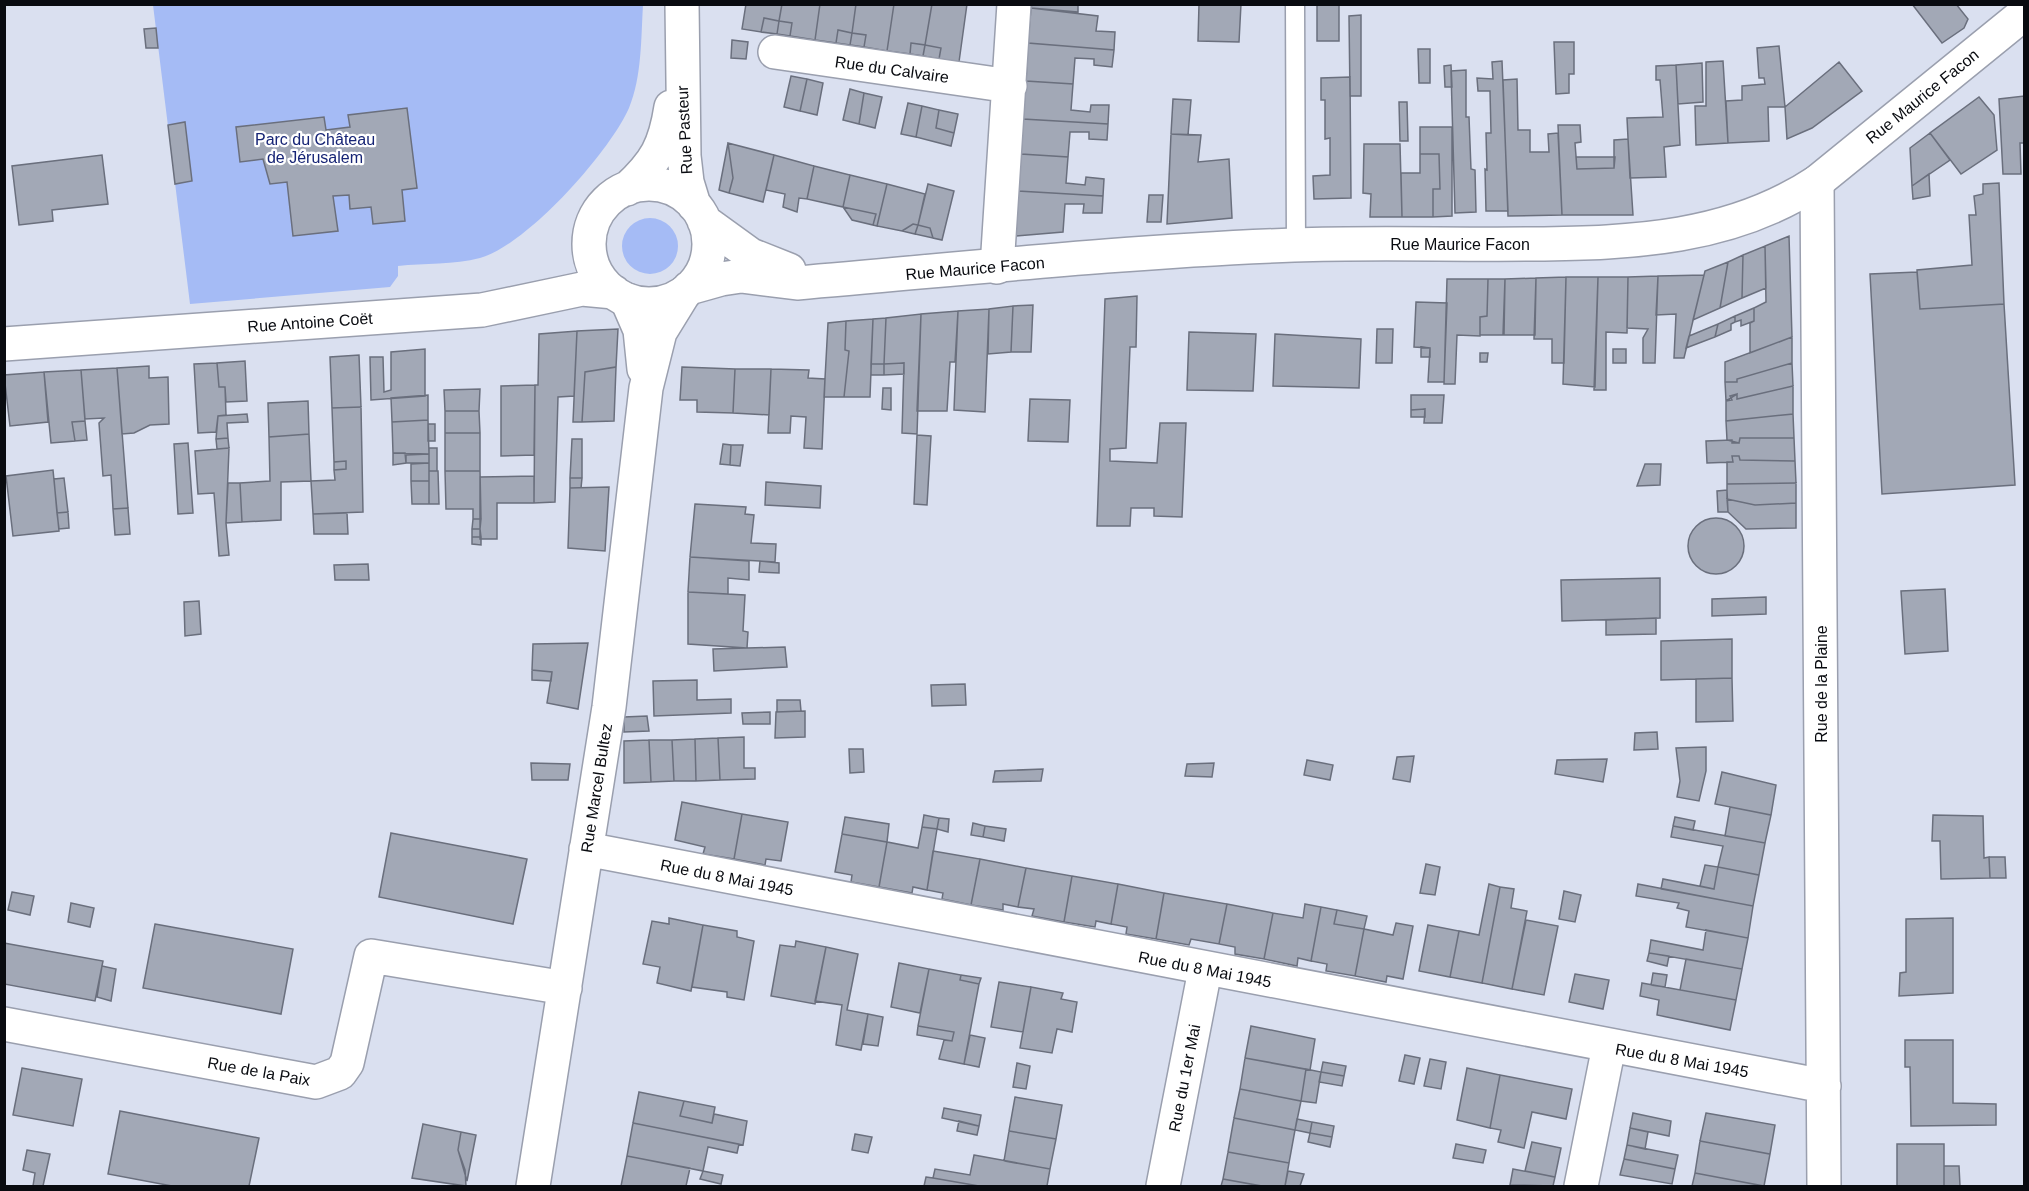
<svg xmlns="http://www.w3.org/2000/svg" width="2029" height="1191" font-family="Arial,sans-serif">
  <rect width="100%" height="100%" fill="#dae0f0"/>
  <path fill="#a5bbf5" d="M153 5H643C641 38 642 77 629 108 609 153 527 245 480 258 454 265 424 263 398 266V276L390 287 190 304Z
    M622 246a28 28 0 1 1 56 0a28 28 0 1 1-56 0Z"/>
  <path fill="#a2a8b6" stroke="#6a6f7d" stroke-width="1.5" d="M746 4H782L779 21 764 18 761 32 742 29Z
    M782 4H820L815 40 790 36 792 23 779 21Z
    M820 4H856L852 33 838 30 836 43 815 40Z
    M856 4H894L887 51 864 47 866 35 852 33Z
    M894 4H932L925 45 911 43 910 54 887 51Z
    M932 4H967L959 62 939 59 941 48 925 45Z
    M1032 4H1078V12L1031 8Z
    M1199 4H1241L1239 42 1198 41Z
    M1317 4H1339V41H1317Z
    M1912 4H1956L1968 19 1964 28 1942 43Z
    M1031 8 1098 16 1096 31 1115 32 1114 50 1028 43Z
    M1361 15V96H1350L1349 16Z
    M764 18 779 21 777 34 761 32Z
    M779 21 792 23 790 36 777 34Z
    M156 28 158 48H146L144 29Z
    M838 30 852 33 850 45 836 43Z
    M852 33 866 35 864 47 850 45Z
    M732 40 748 42 746 59 731 58Z
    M1554 42H1574V74H1569V93L1556 94Z
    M911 43 925 45 923 56 910 54Z
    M1028 43 1114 50 1112 67 1094 65V59L1075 58 1073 84 1026 81Z
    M925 45 941 48 939 59 923 56Z
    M1779 46 1785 107H1768L1769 141 1728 143 1726 101 1742 100V86L1765 84 1764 78H1759L1757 48Z
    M1418 49H1430V83H1419Z
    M1502 61 1508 211H1486L1485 169 1487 170 1486 133H1491L1490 91H1478L1477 78 1493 79 1492 62Z
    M1723 61 1728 143 1696 145 1695 106H1706V62Z
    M1839 62 1862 91 1812 128 1787 139 1785 107Z
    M1702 63 1703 102 1678 104 1676 65Z
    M1451 65 1452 87H1445L1444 66Z
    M1676 65 1680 145 1664 147 1666 177 1630 178 1627 118 1663 117 1660 80H1656V66Z
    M1466 70V117H1469L1471 169 1475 170 1476 212 1455 213 1451 71Z
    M791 76 807 79 800 111 784 107Z
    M1350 77 1351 198 1314 199 1313 176 1330 175V138L1325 139V100H1321V78Z
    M807 79 823 83 817 115 800 111Z
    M1517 79 1518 130H1530V152H1549L1548 134 1558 133 1562 215 1508 216 1503 80Z
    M1026 81 1073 84 1071 110 1090 112 1091 105H1109L1108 124 1023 119Z
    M850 89 864 93 859 124 843 120Z
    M864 93 882 97 875 128 859 124Z
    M2024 96V143H2020L2021 174H2003L1999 99Z
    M1979 97 1994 115 1997 150 1961 174 1930 133Z
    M1173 99 1191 100 1188 135 1171 134Z
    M1399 102H1407L1408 141H1400Z
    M908 103 922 106 916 137 901 134Z
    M922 106 939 110 936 128 954 133 951 146 916 137Z
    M407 108 417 188 402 190 405 221 373 224 371 207 350 209 349 195 333 196 338 231 293 236 287 182 270 184 263 159 240 162 236 127 324 117 326 130 350 127 348 115Z
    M939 110 958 114 954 133 936 128Z
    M1023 119 1108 124 1107 140 1089 139V132H1070L1068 157 1021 154Z
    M185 122 192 181 175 184 168 125Z
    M1558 125H1580L1581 142 1575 143 1577 169 1614 168V140L1628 139 1633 215H1562Z
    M1420 127H1452V216L1433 217V189H1440L1439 154H1420Z
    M1930 133 1950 160 1912 186 1910 148Z
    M1171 134 1201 135 1198 162 1229 159 1232 218 1167 224Z
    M728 143 733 178 729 193 719 190Z
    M728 143 774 155 763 202 729 193 733 178Z
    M1364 144H1400L1402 217H1370L1371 194 1363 193Z
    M1021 154 1068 157 1066 183 1085 185 1086 177 1104 179 1103 196 1018 191Z
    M1420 154H1439L1440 189H1433V217H1402L1401 173H1420Z
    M102 155 108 204 52 210 53 221 19 225 12 166Z
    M774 155 814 166 807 199 799 198 797 212 783 207 785 194 766 190Z
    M1576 157H1615L1614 168 1577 169Z
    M814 166 850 175 843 207 807 199Z
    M1929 174 1930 196 1913 199 1912 186Z
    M850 175 887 184 877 226 873 225 876 214 843 207Z
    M1999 183 2004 304 1920 309 1917 270 1972 265 1969 215H1976L1974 196 1983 194V184Z
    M887 184 925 194 918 225 913 224 902 231 877 226Z
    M928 184 954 191 942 240 933 238 930 228 918 225Z
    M1018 191 1103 196 1102 213H1083L1084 204H1065L1063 232 1015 236Z
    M1149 195H1163L1161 222H1147Z
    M843 207 876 214 873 225 852 220Z
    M913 224 918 225 915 234 902 231Z
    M918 225 930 228 933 238 915 234Z
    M1789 236 1792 337 1750 353V323L1754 321V308L1766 302 1765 246Z
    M1765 246 1766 288 1742 298 1743 255Z
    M1743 255 1742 298 1720 308 1728 262Z
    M1728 262 1720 308 1693 320 1705 271Z
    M1917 272 1920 309 2004 304 2015 485 1882 494 1870 274Z
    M1704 275 1684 358H1674L1676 314 1656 315 1658 276Z
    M1658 276 1655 363H1643V338L1648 329 1627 328 1628 277Z
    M1566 277H1598L1595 387 1563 384Z
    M1566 277 1564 363H1552V339H1534L1536 278Z
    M1598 277H1628L1627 333 1606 332V390H1594Z
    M1536 278 1535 335H1503L1505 279Z
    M1447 279H1488L1487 316 1480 317V336L1457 335 1455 384H1444Z
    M1488 279H1505L1504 335H1480V317L1487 316Z
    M1137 296 1136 347H1130L1126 448 1110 449V461L1157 463 1160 423H1186L1182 517 1154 516V508H1131L1130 526H1097L1105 299Z
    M1416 302 1447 303 1444 382H1428L1430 348 1414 347Z
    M1033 305 1031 352H1011L1013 306Z
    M1013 306 1011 352 988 354 989 309Z
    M1754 308V321L1741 326V320L1735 322V316Z
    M989 309 985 412 954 410 958 311Z
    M958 311 955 362H950L947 411H917L921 314Z
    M921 314 917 434 902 433 904 363 884 364 886 318Z
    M1735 316V322L1731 324V330L1715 337 1718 324Z
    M886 318 884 364H871L873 319Z
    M873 319 870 397H844L849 351 845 350 846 321Z
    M846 321 845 350 849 351 844 397H824L828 323Z
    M1718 324 1715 337 1686 348 1689 336Z
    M618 329 616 367 585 372 582 422H573L577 331Z
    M1377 329H1393L1392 363H1376Z
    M577 331 574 396 558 397 555 502 534 503 535 385H538L539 334Z
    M1189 332 1256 334 1253 391 1187 390Z
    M1275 334 1361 339 1359 388 1273 386Z
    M1792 337V363L1737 379V382H1725V362Z
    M1421 347 1430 348V357H1421Z
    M425 349V396L371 400 370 357H383L384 392 391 390V352Z
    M1613 349H1626V363H1613Z
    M1480 353H1488L1487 362H1480Z
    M359 355 361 407 332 408 330 357Z
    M245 361 247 401 226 402 225 387H219L217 363Z
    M217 363 219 387H225L226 415 218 416 216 432 198 433 194 364Z
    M904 363V374L884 375V364Z
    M1792 363 1793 386 1737 399V394L1726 401 1725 382H1737V379Z
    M871 364H884V375H871Z
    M149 366V378L168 377 169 424 150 425 134 433 122 434 117 368Z
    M616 367 614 421 582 422 585 372Z
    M682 367 735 369 733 413 697 412V400H680Z
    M117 368 128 508 113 509 111 475 103 476 99 423 104 418 85 419 81 370Z
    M735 369H771L769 415 733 413Z
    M771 369 809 370 808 378 825 379 822 449 804 448 806 417 791 416 790 433H768Z
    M81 370 85 421 72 422 75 441 51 443 44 372Z
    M44 372 48 422 10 426 4 375Z
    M535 385 534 455 501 456V386Z
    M1793 386V414L1726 421V401L1732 400 1730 396 1737 394V399Z
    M883 388H891V410L882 409Z
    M480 389 479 411H445L444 390Z
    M428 395V420L392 422 391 398Z
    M1411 395H1444L1442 423H1424L1425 409 1411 410Z
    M1030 399 1070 400 1068 442 1028 441Z
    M308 401 309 434 269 437 268 403Z
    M361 407 363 512 313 514 311 481 335 480 334 470 346 469V461L334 462 332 408Z
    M1425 409V417H1411V410Z
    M445 411H479L480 433H445Z
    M247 414 248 422 227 423 228 438 216 439 218 416Z
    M1793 414 1794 438H1740L1739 443 1727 440 1726 421Z
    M428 420 429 454 393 453 392 422Z
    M85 421 87 440 75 441 72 422Z
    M428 424H435V441H428Z
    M445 433H480V471H445Z
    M309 434 311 481 281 482V520L242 522 240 483 270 481 269 437Z
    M917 435 931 436 927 505 914 504Z
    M228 438 229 448 217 449 216 439Z
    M1740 438H1794L1795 461 1740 460 1739 456H1732L1733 462 1707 463 1706 441 1732 440V443H1739Z
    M572 439H582V478H570Z
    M188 443 193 513 178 514 174 444Z
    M723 444 731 445 730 465 720 464Z
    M731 445H743L740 466 730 465Z
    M229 448 226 523 229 555 219 556 214 493 198 494 195 451Z
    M429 448H437V471H429Z
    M393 453H405L406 463 393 465Z
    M429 454V463H406V455Z
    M1732 456H1739L1740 460 1795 461 1796 483 1727 484V462H1733Z
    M346 461V469L334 470V462Z
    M429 463V481H411V464Z
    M1645 464H1661L1660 485 1637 486Z
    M53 470 59 531 13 536 6 476Z
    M429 471H438L439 504H429Z
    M445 471H480L481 519H473V509H446Z
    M534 476V503H497V539H480V477Z
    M64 478 68 512 57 513 54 479Z
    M570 478H582L581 488H570Z
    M411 481H429V504H412Z
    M766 482 821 486 820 508 765 505Z
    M228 483H240L242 522 226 523Z
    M1796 483V503L1755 505 1727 499V484Z
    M609 487 605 551 568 548 570 488Z
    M1727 490 1728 512H1718L1717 491Z
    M1727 499 1755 505 1796 503V528L1746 529 1728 512Z
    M695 504 746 507 745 514 754 515 751 543 776 544 775 562 690 557Z
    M128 508 130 534 115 535 113 509Z
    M68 512 69 528 59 529 57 513Z
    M347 513 348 534H314L313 514Z
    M1688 546a28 28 0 1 1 56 0a28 28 0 1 1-56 0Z
    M473 519H481L480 529H472Z
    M472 529H480L481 537H472Z
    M472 537H481V545L472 544Z
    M690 557 749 561V580L728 578V594L688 592Z
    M760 561 779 563V573L759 572Z
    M368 564 369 580H335L334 565Z
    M1660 578V618L1562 621 1561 580Z
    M1945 589 1948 651 1905 654 1901 591Z
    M688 592 745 595 743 631 748 632 747 648 688 644Z
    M1766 597V614L1712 616V599Z
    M199 601 201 634 185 636 184 602Z
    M1656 618V634L1606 635V620Z
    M1732 639V678L1661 680V641Z
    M588 643 578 709 547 703 552 672 532 670 533 644Z
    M785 647 787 667 714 671 713 649Z
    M532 670 552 672 551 681 532 680Z
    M1732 678 1733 721 1696 722V679Z
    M697 680V700L731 699V713L654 716 653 681Z
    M965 684 966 705 932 706 931 685Z
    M777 700H800L801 711 777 712Z
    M805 711V737L775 738 776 712Z
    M770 712V724H743L742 713Z
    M647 716 649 731 624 732V717Z
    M1657 732 1658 749 1634 750 1635 733Z
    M744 737V768H755V779L720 780 718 738Z
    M718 738 720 780 696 781 695 739Z
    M695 739 696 781H674L672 740Z
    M649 740H672L674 781 651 782Z
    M649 740 651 782 624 783V741Z
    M1706 747V771L1699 801 1677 797 1680 781 1676 748Z
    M849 749H863L864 772 850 773Z
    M1414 756 1410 782 1393 779 1397 757Z
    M1607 759 1603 782 1555 774 1557 760Z
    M1307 760 1333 765 1330 780 1304 775Z
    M531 763 570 764 568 780H532Z
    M1214 763 1212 777 1185 776 1187 764Z
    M1043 769 1041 781 993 782 995 771Z
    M1722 772 1776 785 1771 815 1715 804Z
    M682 802 742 814 734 859 703 854 705 847 675 840Z
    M1730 807 1771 815 1765 843 1725 836Z
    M742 814 788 822 781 861 766 859 765 865 734 859Z
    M924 815 939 818 937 829 922 827Z
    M1933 815 1983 816 1984 858 1989 857 1990 878 1941 879 1940 841H1932Z
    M845 817 889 824 887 842 842 834Z
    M1675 817 1695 821 1693 830 1673 826Z
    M939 818 949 819 948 832 937 829Z
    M973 823 985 826 983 837 971 835Z
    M985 826 1006 829 1004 841 983 837Z
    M1673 826 1765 843 1759 875 1718 867 1723 846 1671 837Z
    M922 827 937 829 927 890 913 887 912 893 879 887 887 842 918 848Z
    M391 833 527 859 513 924 379 897Z
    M842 834 887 842 879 887 851 882 852 875 835 872Z
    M933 851 980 859 971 905 942 899 943 893 927 890Z
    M1989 857H2005L2006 878H1990Z
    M980 859 1026 868 1018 907 1003 904V910L971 905Z
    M1426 864 1440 867 1435 895 1420 893Z
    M1705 865 1718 867 1714 889 1700 886Z
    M1718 867 1759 875 1753 906 1661 889 1663 879 1714 889Z
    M1026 868 1072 876 1064 922 1032 916 1034 909 1018 907Z
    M1072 876 1118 884 1111 924 1096 921 1095 927 1064 922Z
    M1118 884 1164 893 1156 939 1126 934 1127 927 1111 924Z
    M1489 884 1500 887 1482 983 1450 977 1459 931 1479 935Z
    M1638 884 1753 906 1748 938 1686 927 1689 911 1677 908 1679 903 1636 896Z
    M1500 887 1514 889 1511 908 1527 911 1512 989 1482 983Z
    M1564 891 1581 895 1575 922 1559 919Z
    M12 892 34 896 30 915 8 910Z
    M1164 893 1227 904 1219 944 1191 939 1189 945 1156 939Z
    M71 903 94 908 90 927 68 922Z
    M1227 904 1273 913 1264 959 1235 954V947L1219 944Z
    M1305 904 1321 907 1311 961 1298 958 1297 966 1264 959 1273 913 1303 918Z
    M1321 907 1337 910 1334 924 1364 929 1355 976 1326 971 1327 964 1311 961Z
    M1337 910 1367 916 1364 929 1334 924Z
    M669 918 703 925 691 991 657 983 660 967 643 964 652 921 669 924Z
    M1953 918V993L1899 996 1900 973 1906 972V919Z
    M1526 920 1558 926 1544 995 1512 989Z
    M1396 923 1413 926 1403 979 1387 976 1386 982 1355 976 1364 929 1393 935Z
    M155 924 293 949 281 1014 143 988Z
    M703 925 737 931V937L754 941 744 1000 727 997V992L692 987Z
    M1428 925 1459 931 1450 977 1419 971Z
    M1706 930 1748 938 1742 969 1649 953 1651 940 1703 950Z
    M796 941 826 947 815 1004 771 996 780 945 795 947Z
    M4 943 103 961 95 1001 4 984Z
    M826 947 858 954 847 1010 868 1014 861 1050 836 1045 842 1005 815 1001Z
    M1649 953 1669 956 1667 966 1647 961Z
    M1686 959 1742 969 1736 1000 1680 990Z
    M899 963 929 969 920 1013 891 1007Z
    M102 966 116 969 111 1001 97 997Z
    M929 969 961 975 960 980 979 984 964 1064 939 1059 944 1040 952 1041 954 1032 918 1026Z
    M1653 973 1667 975 1665 987 1651 985Z
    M1575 974 1609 980 1603 1009 1569 1002Z
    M961 975 981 978 979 984 960 980Z
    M999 982 1031 987 1023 1032 991 1027Z
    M1642 983 1736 1000 1730 1030 1657 1015 1659 1000 1640 996Z
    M1031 987 1063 993 1061 999 1077 1002 1072 1032 1057 1029 1052 1053 1020 1048Z
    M868 1014 883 1017 878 1046 863 1044Z
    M918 1026 954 1032 952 1041 917 1035Z
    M1251 1026 1315 1039 1310 1070 1245 1058Z
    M970 1035 985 1038 979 1067 964 1064Z
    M1905 1040H1953V1103L1996 1104V1125L1911 1126 1910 1067H1905Z
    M1405 1055 1420 1058 1414 1084 1399 1081Z
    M1245 1058 1306 1069 1301 1101 1240 1089Z
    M1430 1059 1446 1062 1441 1089 1424 1086Z
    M1323 1062 1346 1066 1344 1076 1321 1072Z
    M1017 1063 1030 1066 1026 1089 1013 1087Z
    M22 1068 82 1079 73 1126 13 1115Z
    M1467 1068 1500 1075 1490 1128 1457 1120Z
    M1306 1069 1321 1072 1316 1103 1301 1101Z
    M1321 1072 1344 1076 1342 1086 1319 1082Z
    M1500 1075 1572 1089 1566 1119 1532 1112 1524 1148 1498 1142 1501 1130 1490 1128Z
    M1240 1089 1301 1101 1295 1130 1234 1118Z
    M639 1092 684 1101 680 1116 712 1123 714 1114 747 1121 743 1145 633 1123Z
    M1015 1097 1062 1105 1056 1139 1009 1131Z
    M684 1101 715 1107 712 1123 680 1116Z
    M944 1108 981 1115 979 1126 942 1118Z
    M120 1111 259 1138 249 1186H172L108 1174Z
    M1633 1113 1671 1121 1669 1136 1630 1128Z
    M1706 1113 1775 1125 1770 1154 1700 1141Z
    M1234 1118 1295 1130 1289 1163 1228 1152Z
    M1297 1119 1312 1122 1310 1133 1295 1130Z
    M959 1121 979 1126 977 1135 957 1131Z
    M1312 1122 1334 1126 1332 1137 1310 1133Z
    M633 1123 739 1144 737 1153 708 1147 703 1171 627 1156Z
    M423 1124 461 1132 458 1150 465 1170 466 1186 412 1178Z
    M1630 1128 1648 1132 1645 1149 1627 1145Z
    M1009 1131 1056 1139 1050 1169 1004 1161Z
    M461 1132 476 1135 467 1181 458 1150Z
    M1310 1133 1332 1137 1330 1147 1308 1142Z
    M855 1134 872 1137 868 1153 852 1150Z
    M1700 1141 1770 1154 1764 1186 1695 1173Z
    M1532 1142 1561 1148 1555 1177 1525 1171Z
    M1456 1144 1486 1150 1483 1163 1453 1158Z
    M1897 1144H1944V1186H1897Z
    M1627 1145 1678 1155 1675 1169 1624 1159Z
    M27 1150 50 1154 43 1186H33L35 1173 23 1170Z
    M1228 1152 1289 1163 1285 1186H1262L1223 1179Z
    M974 1155 1050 1169 1047 1186H979L933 1178 935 1169 970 1175Z
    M627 1156 690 1168 686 1186H621Z
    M1624 1159 1675 1169 1672 1184 1620 1175Z
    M1944 1166H1959L1960 1186H1944Z
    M1513 1169 1555 1177 1553 1186 1510 1185Z
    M703 1171 723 1175 721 1184 700 1179Z
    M1288 1171 1304 1174 1300 1186H1285Z
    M1695 1173 1764 1186H1692Z
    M926 1177 933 1178 979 1186H924Z
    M1223 1179 1261 1186H1221Z"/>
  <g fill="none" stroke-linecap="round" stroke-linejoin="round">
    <g stroke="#9a9fae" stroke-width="21">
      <path id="service" d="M1295 4 1296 245"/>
    </g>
    <g stroke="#9a9fae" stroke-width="36">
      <path id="minor" d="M775 52 1010 86
        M1817 182 1824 1186
        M997 267 1014 4
        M627 300 640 330 644 369
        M586 849 1824 1086
        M4 1024 316 1082 340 1073 347 1063 371 956 565 988
        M533 1186 609 707 646 388 660 332 684 293
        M1163 1186 1205 970
        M1581 1186 1609 1046"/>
    </g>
    <g stroke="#9a9fae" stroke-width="36">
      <path id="tertiary" d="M682 4 684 156 687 182 694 205
        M589 244a60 60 0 1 1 120 0a60 60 0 1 1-120 0Z
        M627 189C656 162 665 146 671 107
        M704 221 751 255 789 270
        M689 288 721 279 741 276 797 283C962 269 1128 251 1294 245 1373 242 1453 245 1533 244 1632 243 1731 239 1817 182L2020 17
        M4 344 482 310 582 289 614 292"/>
    </g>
    <use href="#service" stroke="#fff" stroke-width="18"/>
    <use href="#minor" stroke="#fff" stroke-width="33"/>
    <use href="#tertiary" stroke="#fff" stroke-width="33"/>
  </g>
  <g text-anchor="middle" stroke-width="4.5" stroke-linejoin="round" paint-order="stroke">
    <g font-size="16" fill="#090b10" stroke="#fff">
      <text transform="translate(892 69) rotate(8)" y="6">Rue du Calvaire</text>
      <text transform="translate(1922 96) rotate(-39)" y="6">Rue Maurice Facon</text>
      <text transform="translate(684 130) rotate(-93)" y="6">Rue Pasteur</text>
      <text x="1460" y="250">Rue Maurice Facon</text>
      <text transform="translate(975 268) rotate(-5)" y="6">Rue Maurice Facon</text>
      <text transform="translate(310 322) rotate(-4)" y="6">Rue Antoine Coët</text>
      <text transform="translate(1821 684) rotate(-90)" y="6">Rue de la Plaine</text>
      <text transform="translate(596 788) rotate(-81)" y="6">Rue Marcel Bultez</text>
      <text transform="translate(727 877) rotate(11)" y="6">Rue du 8 Mai 1945</text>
      <text transform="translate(1205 969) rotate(11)" y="6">Rue du 8 Mai 1945</text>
      <text transform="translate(1682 1060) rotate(10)" y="6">Rue du 8 Mai 1945</text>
      <text transform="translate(259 1071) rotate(10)" y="6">Rue de la Paix</text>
      <text transform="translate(1184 1078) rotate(-79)" y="6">Rue du 1er Mai</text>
    </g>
    <g font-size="16" fill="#162475" stroke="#fff">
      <text x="315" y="145">Parc du Château<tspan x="315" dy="18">de Jérusalem</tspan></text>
    </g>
  </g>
  <rect width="2029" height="1191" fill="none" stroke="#090b10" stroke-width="12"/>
</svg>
